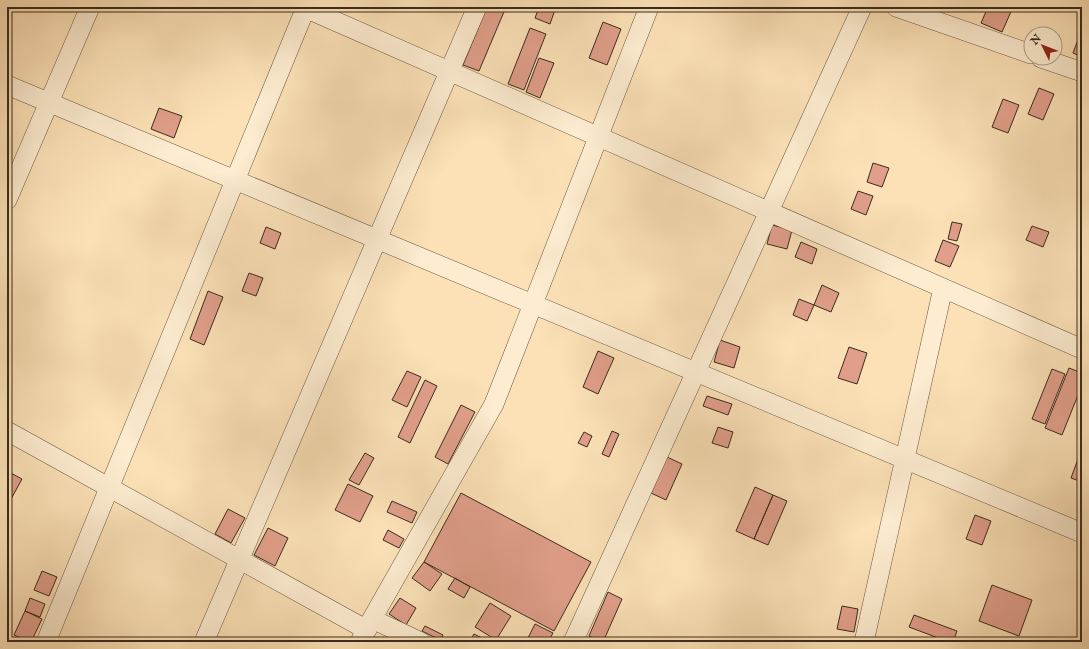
<svg xmlns="http://www.w3.org/2000/svg" width="1089" height="649" font-family="'IM FELL English',serif">
  <rect width="100%" height="100%" fill="#fce1b7"/>
  <filter id="stains"><feTurbulence type="fractalNoise" baseFrequency=".005" numOctaves="4"/><feColorMatrix values="0 0 0 0 .2 0 0 0 0 .09 0 0 0 0 .02 0 0 0 .5 -.17"/></filter>
  <radialGradient id="worn" r=".72"><stop offset=".6" stop-color="#630" stop-opacity="0"/><stop offset="1" stop-color="#630" stop-opacity=".3"/></radialGradient>
  <path fill="#e19f8b" stroke="#3a2c1e" d="M487 7H506L479 71 463 65Z
    M539 7H556L550 24 535 18Z
    M988 7H1013L1002 32 981 23Z
    M603 22 621 29 607 65 589 58Z
    M530 28 546 34 524 90 508 84Z
    M1082 29V57L1073 53Z
    M539 58 554 63 540 98 526 92Z
    M1039 88 1054 94 1043 120 1028 114Z
    M1003 99 1019 105 1008 133 992 127Z
    M159 108 182 116 174 138 151 129Z
    M873 163 889 168 882 187 867 182Z
    M858 191 873 196 866 215 851 209Z
    M952 222 962 224 957 241 948 239Z
    M772 225 792 230 787 249 767 244Z
    M1032 226 1049 232 1043 247 1026 240Z
    M266 227 281 233 275 249 260 243Z
    M943 240 959 246 950 267 935 261Z
    M801 242 817 249 812 264 795 257Z
    M249 273 263 278 256 296 242 291Z
    M822 285 839 293 831 312 814 305Z
    M208 291 223 297 204 345 190 339Z
    M799 299 814 305 807 321 793 315Z
    M720 340 740 347 734 368 714 362Z
    M849 347 867 353 857 384 838 378Z
    M598 351 614 358 598 394 583 387Z
    M1069 368 1082 373V385L1062 435 1045 428Z
    M1052 369 1065 374 1045 424 1032 419Z
    M407 371 421 377 407 407 392 400Z
    M425 380 437 386 410 443 398 437Z
    M707 396 732 404 728 415 703 406Z
    M461 405 475 412 448 464 435 457Z
    M718 427 733 432 728 448 712 443Z
    M612 431 619 434 609 457 602 454Z
    M584 432 592 436 587 447 578 443Z
    M1082 448V482L1071 478Z
    M365 453 374 458 359 485 349 480Z
    M667 457 682 464 666 500 651 493Z
    M7 471 22 479 10 501 7 499Z
    M348 484 373 496 360 522 335 510Z
    M755 487 773 495 754 539 736 531Z
    M461 493 591 562 554 631 424 562Z
    M773 495 787 501 768 545 754 539Z
    M392 501 417 512 412 523 387 512Z
    M228 509 245 518 231 543 215 534Z
    M975 515 991 521 982 545 966 539Z
    M268 528 288 538 275 566 254 555Z
    M388 530 404 539 399 548 383 540Z
    M424 562 442 574 430 591 412 578Z
    M42 571 57 577 49 596 34 590Z
    M455 578 470 587 464 598 448 589Z
    M992 585 1032 600 1019 636 979 621Z
    M608 592 622 599 603 642 589 636Z
    M30 598 45 604 40 617 25 611Z
    M400 598 416 608 406 625 389 614Z
    M490 603 511 616 496 640 475 627Z
    M842 606 858 609 854 632 837 629Z
    M25 611 42 619 31 642 14 635Z
    M914 615 957 631 953 642H949L909 627Z
    M535 624 553 633 548 642H526Z
    M425 626 443 635 440 640 422 631Z
    M474 634 490 642H469Z
    M374 637 385 642H372Z
    M586 638 596 642H584Z"/>
  <g fill="none" stroke-linecap="round" stroke-linejoin="round">
    <g stroke="#6a5944" stroke-width="20">
      <path id="minor" d="M303 7 1082 349
        M896 7 1031 54
        M1041 58 1082 72
        M7 85 1082 533
        M7 200 90 7
        M7 431 367 630
        M372 619 421 642
        M46 642 306 7
        M204 642 477 7
        M360 642 372 619 494 404 649 7
        M573 642 862 7
        M864 642 943 288"/>
    </g>
    <use href="#minor" stroke="#fdecd0" stroke-width="19"/>
  </g>
  <rect width="1089" height="649" fill="none" stroke="#fce1b7" stroke-width="24"/>
  <rect x="8" y="8" width="1073" height="633" fill="none" stroke="#3a2c1e" stroke-width="2"/>
  <rect x="12" y="12" width="1065" height="625" fill="none" stroke="#3a2c1e"/>
  <g transform="translate(1043 46) rotate(313)"><circle r="19" fill="#fdecd0" stroke="#af9f89"/>
  <path d="M0-3L7 15L0 10L-7 15Z" fill="#8f2418"/>
  <text y="-6" font-size="11" font-weight="bold" text-anchor="middle" fill="#3a2c1e">N</text>
  </g>
  <rect width="100%" height="100%" filter="url(#stains)"/>
  <rect width="100%" height="100%" fill="url(#worn)"/>
</svg>
